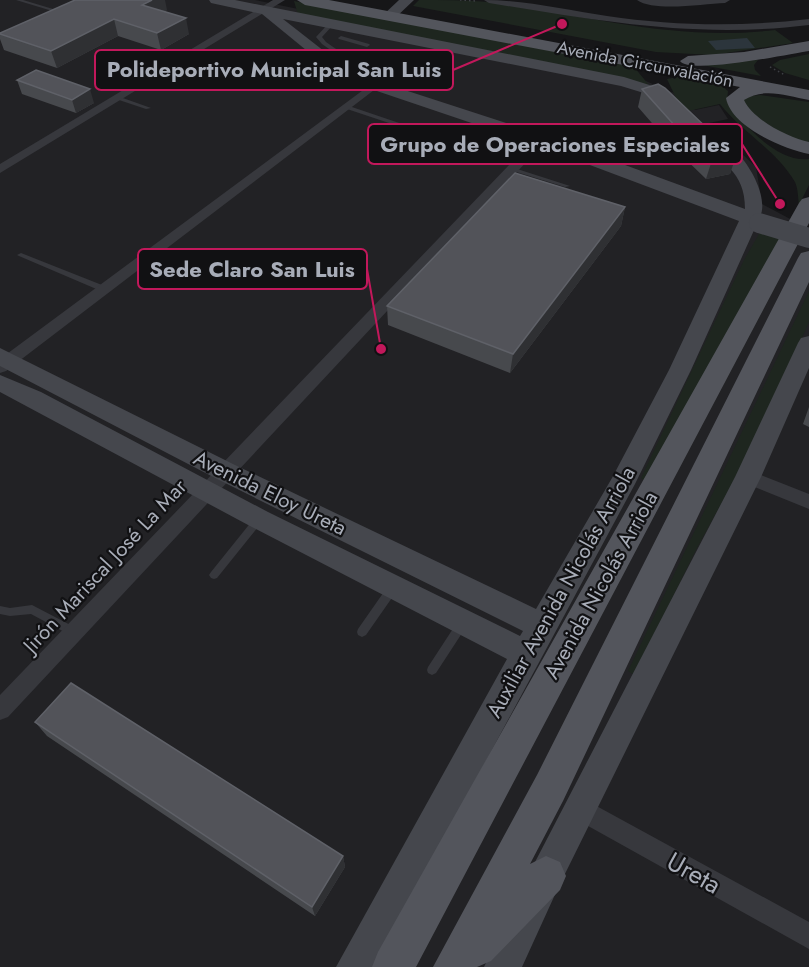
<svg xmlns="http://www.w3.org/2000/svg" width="809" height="967" font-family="Jost,sans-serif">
  <rect width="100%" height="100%" fill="#161618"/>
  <path fill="#222225" d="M0 0H255L413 33 620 70 681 96 695 110 719 105 728 119 709 123 756 167 762 204 809 229V967H0Z"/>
  <path fill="#1e261f" d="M419 0C441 0 465 0 488 2 587 15 673 42 775 30L793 43 713 55 656 52 413 6Z
    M294 1 634 67 649 85 298 15Z
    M809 54V80L785 73 772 65 780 60Z
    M758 60 754 65 755 70 761 76 686 62Z
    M677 77 722 86 728 91 727 101C742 124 778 163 809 159V185L799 205C798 198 798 188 795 182 777 151 742 132 720 104L688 111 676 98 667 79Z
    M760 95 809 102V145L796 143 743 108 744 97Z
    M763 227 784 233 647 482 641 478 744 260Z
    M809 291V322L764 425 697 548 634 675 628 671Z"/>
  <path fill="#2c353c" d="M747 38 755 48 716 50 708 41Z"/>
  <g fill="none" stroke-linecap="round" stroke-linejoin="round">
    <path stroke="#3d3f44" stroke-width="1.5" stroke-dasharray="1.5 3" stroke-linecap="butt" d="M460 0 476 1
      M770 67 785 75"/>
    <path fill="#37383d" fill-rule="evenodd" d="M16 0H23L63 12 59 13Z
      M328 24 333 25 322 37 326 42 349 58V60H345L322 44 316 37Z
      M341 36 369 44 370 45 367 47 339 39 338 38Z
      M116 97H120L151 108 146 109 116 99Z
      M346 105 408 126 409 127 404 128 344 108 343 107Z
      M510 168H514L570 186 565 187 510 170Z
      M21 253 107 287 108 289 104 291H101L19 256 17 255Z
      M259 515 262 516 264 519 262 522 217 578 214 579 211 578 209 575 211 572 256 516Z
      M392 585 396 586 397 589 396 592 366 635 362 637 358 635 357 632 358 629 388 586Z
      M32 605 78 629 79 632 78 635 74 637 70 635 31 614 10 616 0 614V606L10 608Z
      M462 619 466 621 467 624 466 627 436 673 432 675 428 673 427 670 428 667 458 621Z"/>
    <path fill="#37383d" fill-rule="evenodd" d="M273 0H285L0 173V164Z
      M484 0C525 0 566 10 607 16 675 26 741 27 809 19V25C697 39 599 21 489 3Z
      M637 0H730L725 3C703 4 654 12 637 0Z
      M374 82 380 85 378 87 6 371 0 373V359Z
      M540 136 544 137V143L8 717 0 720V695L536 137Z
      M748 470 809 494V509L742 482 739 477 742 472Z
      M580 797 809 922V949L572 817 568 809 572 801Z"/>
    <path fill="#45474d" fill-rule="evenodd" d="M209 0H235L624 77 659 88 680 102 682 105 680 108H668L647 94 621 86 283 19 338 62 380 82 546 136 745 209C745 170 721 165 702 138L704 134C728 129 773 189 760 217L769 223 766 227 755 228 691 370 635 484 375 967H336L507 659 250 526 0 392V375L41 392 268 512 520 636 523 631 217 479 0 366V348L235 465 536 609 612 478 669 370 739 221 534 144 368 88 328 68 262 14 211 3Z
      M399 0H414L394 19H384L382 16Z
      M809 336V368L761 477 558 888 522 967H484L534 864 735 477 798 343 801 338Z"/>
    <path fill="#53555c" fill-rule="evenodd" d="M297 0H329L809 90V100C787 96 764 87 744 100 752 119 789 138 809 142V154C784 149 731 127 726 98L740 87 305 5Z
      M809 41V51C789 54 690 75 680 61L688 56 744 52Z
      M809 197V223L416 967H372L378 952 799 203 802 199Z
      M809 251V282L563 801 530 864 546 856 560 862 566 876 560 890 491 961 477 967H433L537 775 798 258 801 253Z"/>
    <path stroke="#45474d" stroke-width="20" d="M759 223 809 238"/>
  </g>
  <path fill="#47494d" d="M167 10 165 11 189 34 161 50 118 36 57 68 4 50 0 39V33Z
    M17 80 94 103 76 113 22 94Z
    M642 89 736 156 730 174 706 179 671 145 638 107Z
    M625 207 621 226 510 373 388 325 387 306Z
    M809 407V427L803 424Z
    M35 722 343 856 345 867 315 916 47 736Z"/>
  <path fill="#2f3033" d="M152 0H165L167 10 146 21 142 5Z
    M186 18 189 34 161 50 157 33Z
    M114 19 118 36 57 68 51 51Z
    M90 89 94 103 76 113 72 100Z
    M736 156 730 174 706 179 712 160Z
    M625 207 621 226 510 373 513 354Z
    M343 856 345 867 315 916 312 907Z"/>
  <path fill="#525359" stroke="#5f6168" stroke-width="1.5" d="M75 0H152L142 5 186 18 157 33 114 19 51 51 0 34V33Z
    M36 70 90 89 72 100 17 80Z
    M658 84 665 88 736 156 712 160 676 127 642 89Z
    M515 173 625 207 513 354 387 306Z
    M71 683 343 856 312 907 35 722Z"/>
  <g text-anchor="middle" stroke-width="4.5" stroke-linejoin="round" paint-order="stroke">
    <g font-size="18" fill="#a8adb8" stroke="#111113">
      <text transform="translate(645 64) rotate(11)" y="6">Avenida Circunvalación</text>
    </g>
    <g font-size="21" fill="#a8adb8" stroke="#111113">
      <text transform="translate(270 493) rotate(26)" y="7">Avenida Eloy Ureta</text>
      <text transform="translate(105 566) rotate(-47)" y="7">Jirón Mariscal José La Mar</text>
      <text transform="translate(601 585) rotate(-61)" y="7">Avenida Nicolás Arriola</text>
      <text transform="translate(561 592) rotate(-61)" y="7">Auxiliar Avenida Nicolás Arriola</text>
    </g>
    <g font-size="26" fill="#a8adb8" stroke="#111113">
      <text transform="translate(694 873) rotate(29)" y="9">Ureta</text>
    </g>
  </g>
  <path fill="none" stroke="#c2185b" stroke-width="2" d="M562 24L453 70M780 204L742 144M381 349L367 269"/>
  <g fill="#c2185b" stroke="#111113" stroke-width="2">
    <circle cx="562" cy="24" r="6"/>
    <circle cx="780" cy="204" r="6"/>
    <circle cx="381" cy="349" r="6"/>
  </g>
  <g fill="#111113" stroke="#c2185b" stroke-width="2">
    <rect x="95" y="50" width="358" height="40" rx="6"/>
    <rect x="368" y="124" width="374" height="40" rx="6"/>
    <rect x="138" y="249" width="229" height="40" rx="6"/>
  </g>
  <g font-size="22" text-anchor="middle" font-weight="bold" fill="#a8adb8">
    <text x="274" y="77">Polideportivo Municipal San Luis</text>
    <text x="555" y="152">Grupo de Operaciones Especiales</text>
    <text x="252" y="277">Sede Claro San Luis</text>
  </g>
</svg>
